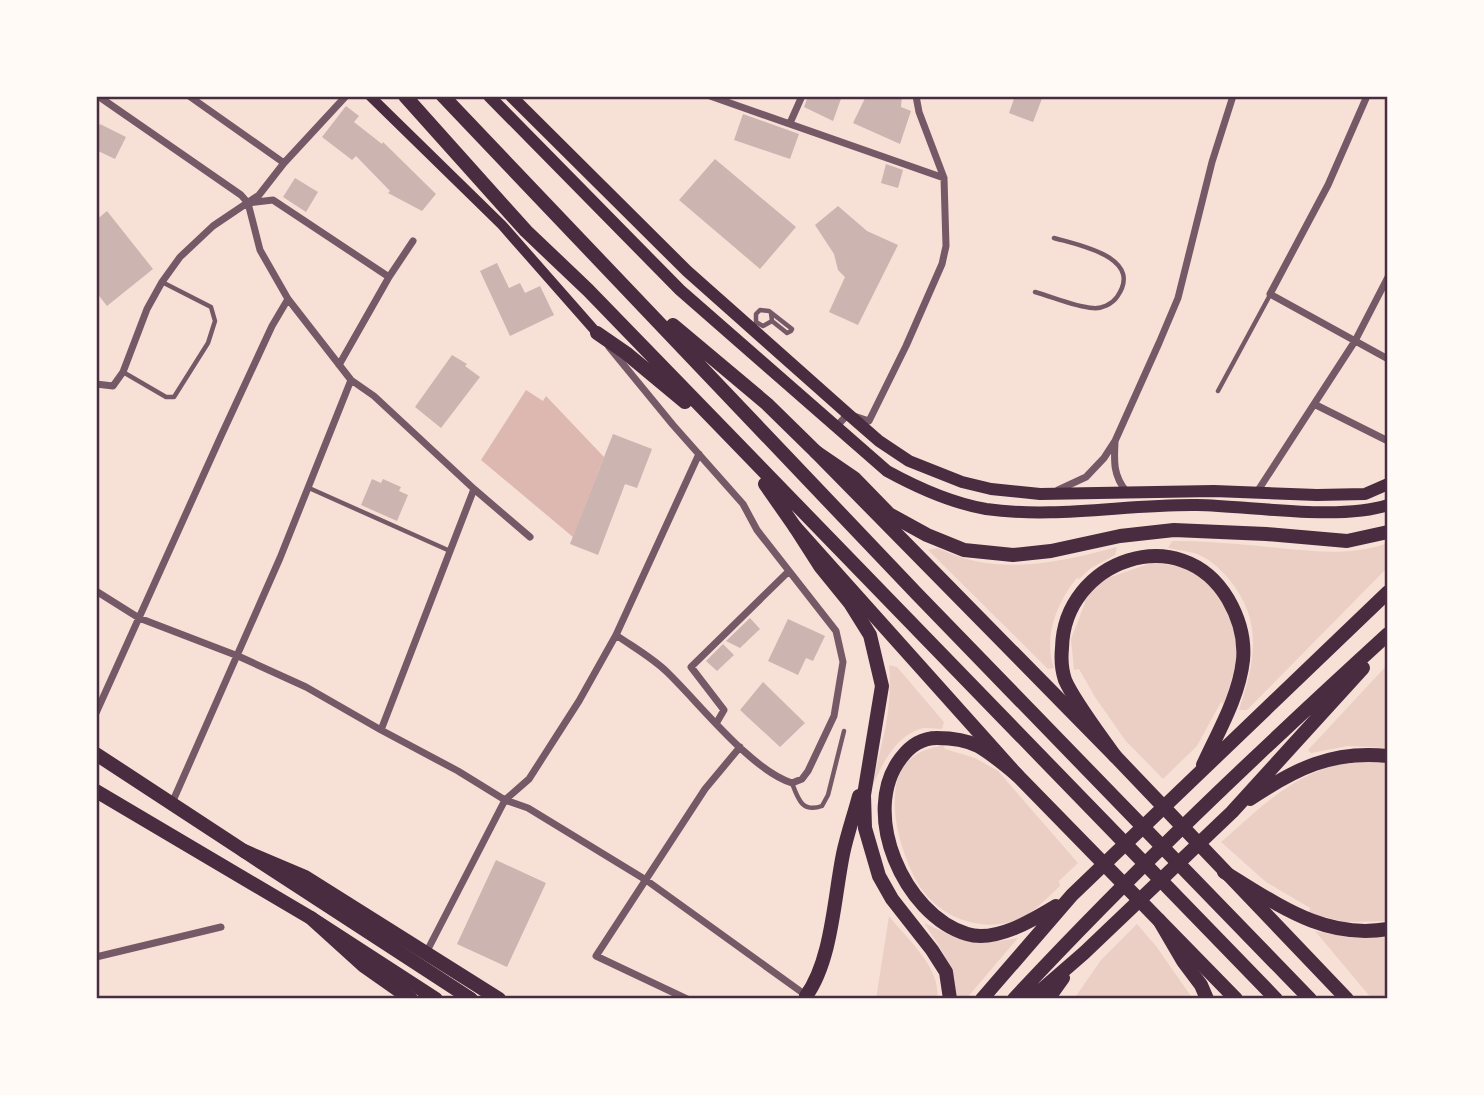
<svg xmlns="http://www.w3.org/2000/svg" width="1484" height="1095" font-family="Mulish,sans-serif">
  <rect width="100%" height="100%" fill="#f7e1d7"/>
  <path fill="#ebcfc5" d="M1172 541C1201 541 1230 543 1259 546 1302 550 1346 558 1388 543V567L1247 710H1239C1255 661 1264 621 1228 578 1218 567 1209 558 1194 553 1186 551 1176 550 1168 548Z
    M1117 547 1115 555 1091 568 1079 579 1077 578C1057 602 1043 637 1054 668L1048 669 928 550 938 548C996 577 1057 563 1117 547Z
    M1151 563C1164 564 1177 565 1189 571 1213 582 1234 608 1237 635 1240 659 1230 683 1224 705L1221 702 1197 746 1163 779 1125 740 1095 697 1079 669 1074 670 1071 639 1085 603 1083 601 1102 580Z
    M1388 664V748L1348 746 1311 753 1308 750Z
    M889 665 897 667 944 722 942 729C935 729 926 727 920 729 893 738 882 766 871 789 881 745 893 712 889 665Z
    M943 745 945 749 975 758 998 771 1078 863 1059 881 1060 886C1050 895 1039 907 1028 914 993 936 946 922 923 891 902 862 879 789 909 760 919 751 930 748 943 745Z
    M1370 759 1388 763V921L1345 922 1309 913 1310 908 1266 882 1221 842C1271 798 1301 766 1370 759Z
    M889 916C906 938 942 968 937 999H876Z
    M924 923 961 940 986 943 1018 938 966 999H956C954 966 942 950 924 923Z
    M1137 924 1156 946 1193 999H1074L1101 960Z
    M1315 931 1352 938 1388 937V999H1372Z"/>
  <path fill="#dcb8b0" d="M526 390 543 401 546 396 604 457 573 537 481 460Z"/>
  <path fill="#ccb4b1" d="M808 96H842L833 121 804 107Z
    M866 96H902L901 107 911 111 900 144 853 123Z
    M1015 96H1043L1033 122 1009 113Z
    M346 106 359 116 354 122 382 144 383 142 436 194 422 211 388 193 390 191 356 156 352 160 322 137Z
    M743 114 799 134 790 159 734 140Z
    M100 124 126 137 115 159 96 150V132Z
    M715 159 796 227 760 269 679 200Z
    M886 164 903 170 898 188 881 183Z
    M295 178 318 192 306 212 283 197Z
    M838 206 867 231 898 245 858 325 829 312 845 277 838 270 834 254 815 225Z
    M107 211 153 269 107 306 96 292V220Z
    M497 263 509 288 520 283 525 293 540 286 554 315 510 336 480 271Z
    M452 355 467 364 465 366 480 377 441 428 415 407Z
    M613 434 652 449 637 488 625 484 598 555 570 544Z
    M372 479 381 483 383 479 401 487 399 491 408 495 397 521 361 505Z
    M750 618 760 629 740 648 726 641Z
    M788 619 825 636 813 661 806 658 798 675 768 661Z
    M723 644 734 655 717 671 706 661Z
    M763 682 805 723 780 747 740 710Z
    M496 860 546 883 507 967 457 944Z"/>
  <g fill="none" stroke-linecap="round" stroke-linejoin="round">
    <path stroke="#755966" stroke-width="4.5" d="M1035 292C1053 297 1075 307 1093 308 1102 309 1112 304 1117 297 1145 257 1078 245 1054 238
      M771 313 772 321 763 326 756 322V314L760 310 769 311 792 329 791 331 787 333 772 321
      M123 372 166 397H174L208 343 215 321 211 307 162 282
      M1218 391 1270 295
      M309 488 450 551
      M792 783C798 799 802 813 822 806L828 795 844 731"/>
    <path stroke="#755966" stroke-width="7" d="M98 96 241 195 248 203 260 250 288 299 351 380 374 396 474 489 530 537
      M189 96 284 163
      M710 96 944 178
      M1367 96 1328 185 1270 294 1388 359
      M790 123 802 96
      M248 203 273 200 389 277
      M609 347 673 425 743 504 757 530 836 631 843 662 834 716 808 771 802 779 792 783C751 770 700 704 668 673 653 658 633 647 616 635
      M339 365 389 277 413 241
      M96 384 113 386 123 372 147 309 162 282 180 257 213 226 259 195 284 163 346 96
      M1314 404 1388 441
      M835 428 848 414 869 421 906 346 942 264 946 246 944 178 919 112 916 96
      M1115 442C1114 461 1113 475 1126 491
      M1058 490 1086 477 1104 458 1115 441 1159 343 1178 298 1212 162 1233 96
      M1257 492 1355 341 1388 277
      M96 591 139 618 238 656 306 687 381 730 458 771 505 800 528 808 646 880 807 996
      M96 713 221 436 272 326 288 299
      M717 722 724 710 691 667 788 572
      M381 730 474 489
      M172 803 280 558 351 380
      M426 953 505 800 529 779 579 701 616 635 699 454
      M96 957 221 927
      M687 999 596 956 705 789 740 747"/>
    <path stroke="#4a2c40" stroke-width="10" d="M370 96 502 225 597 333"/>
    <path stroke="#4a2c40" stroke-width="12" d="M489 96 680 290 887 471C918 488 951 503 986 509 1056 519 1127 504 1197 505 1251 506 1339 521 1388 505
      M511 96 687 271 848 414 879 441 909 461 962 482 991 489 1040 494 1214 491 1317 495 1365 494 1388 484"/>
    <path stroke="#4a2c40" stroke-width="14" d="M405 96 526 231 588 290 1276 999
      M443 96 917 594 1310 999
      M673 325 767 404 816 452 1115 756 1347 999
      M597 333 626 353 685 402
      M765 484 795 527 1017 775 1236 999
      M96 754 244 851 305 877 499 999
      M96 791 311 918 364 966 411 999"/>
    <path stroke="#4a2c40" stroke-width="14" d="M816 452 854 478 889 514 927 535 964 550 1013 555 1051 551 1120 536 1174 530 1266 534 1347 541 1388 532
      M795 527 820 566 850 603 870 635 882 686 864 795 865 828 879 876 892 899 932 950 946 972 950 999
      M1115 756C1101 736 1074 701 1065 680 1062 671 1061 658 1062 648 1064 560 1181 519 1228 599 1239 618 1245 639 1243 660 1239 697 1218 732 1203 765
      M1017 775C1005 765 992 754 978 746 966 740 950 738 937 738 922 738 910 746 901 758 859 812 904 915 967 934 995 943 1033 920 1056 906
      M1250 799C1295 769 1332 750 1388 756
      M244 851 471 999
      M1224 872C1276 903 1323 940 1388 929
      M311 918 436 999
      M1159 920 1183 961 1201 985 1207 999
      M806 996C832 960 834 898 843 854 847 835 854 815 859 796
      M982 999 1072 895 1388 592
      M1014 999C1133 871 1259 752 1388 634
      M1031 999 1084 953 1232 812 1363 668
      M1048 999 1063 978"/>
  </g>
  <rect width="1484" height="1095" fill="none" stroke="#fffaf5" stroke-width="196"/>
  <rect x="98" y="98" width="1288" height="899" fill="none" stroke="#4a2c40" stroke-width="2.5"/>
</svg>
